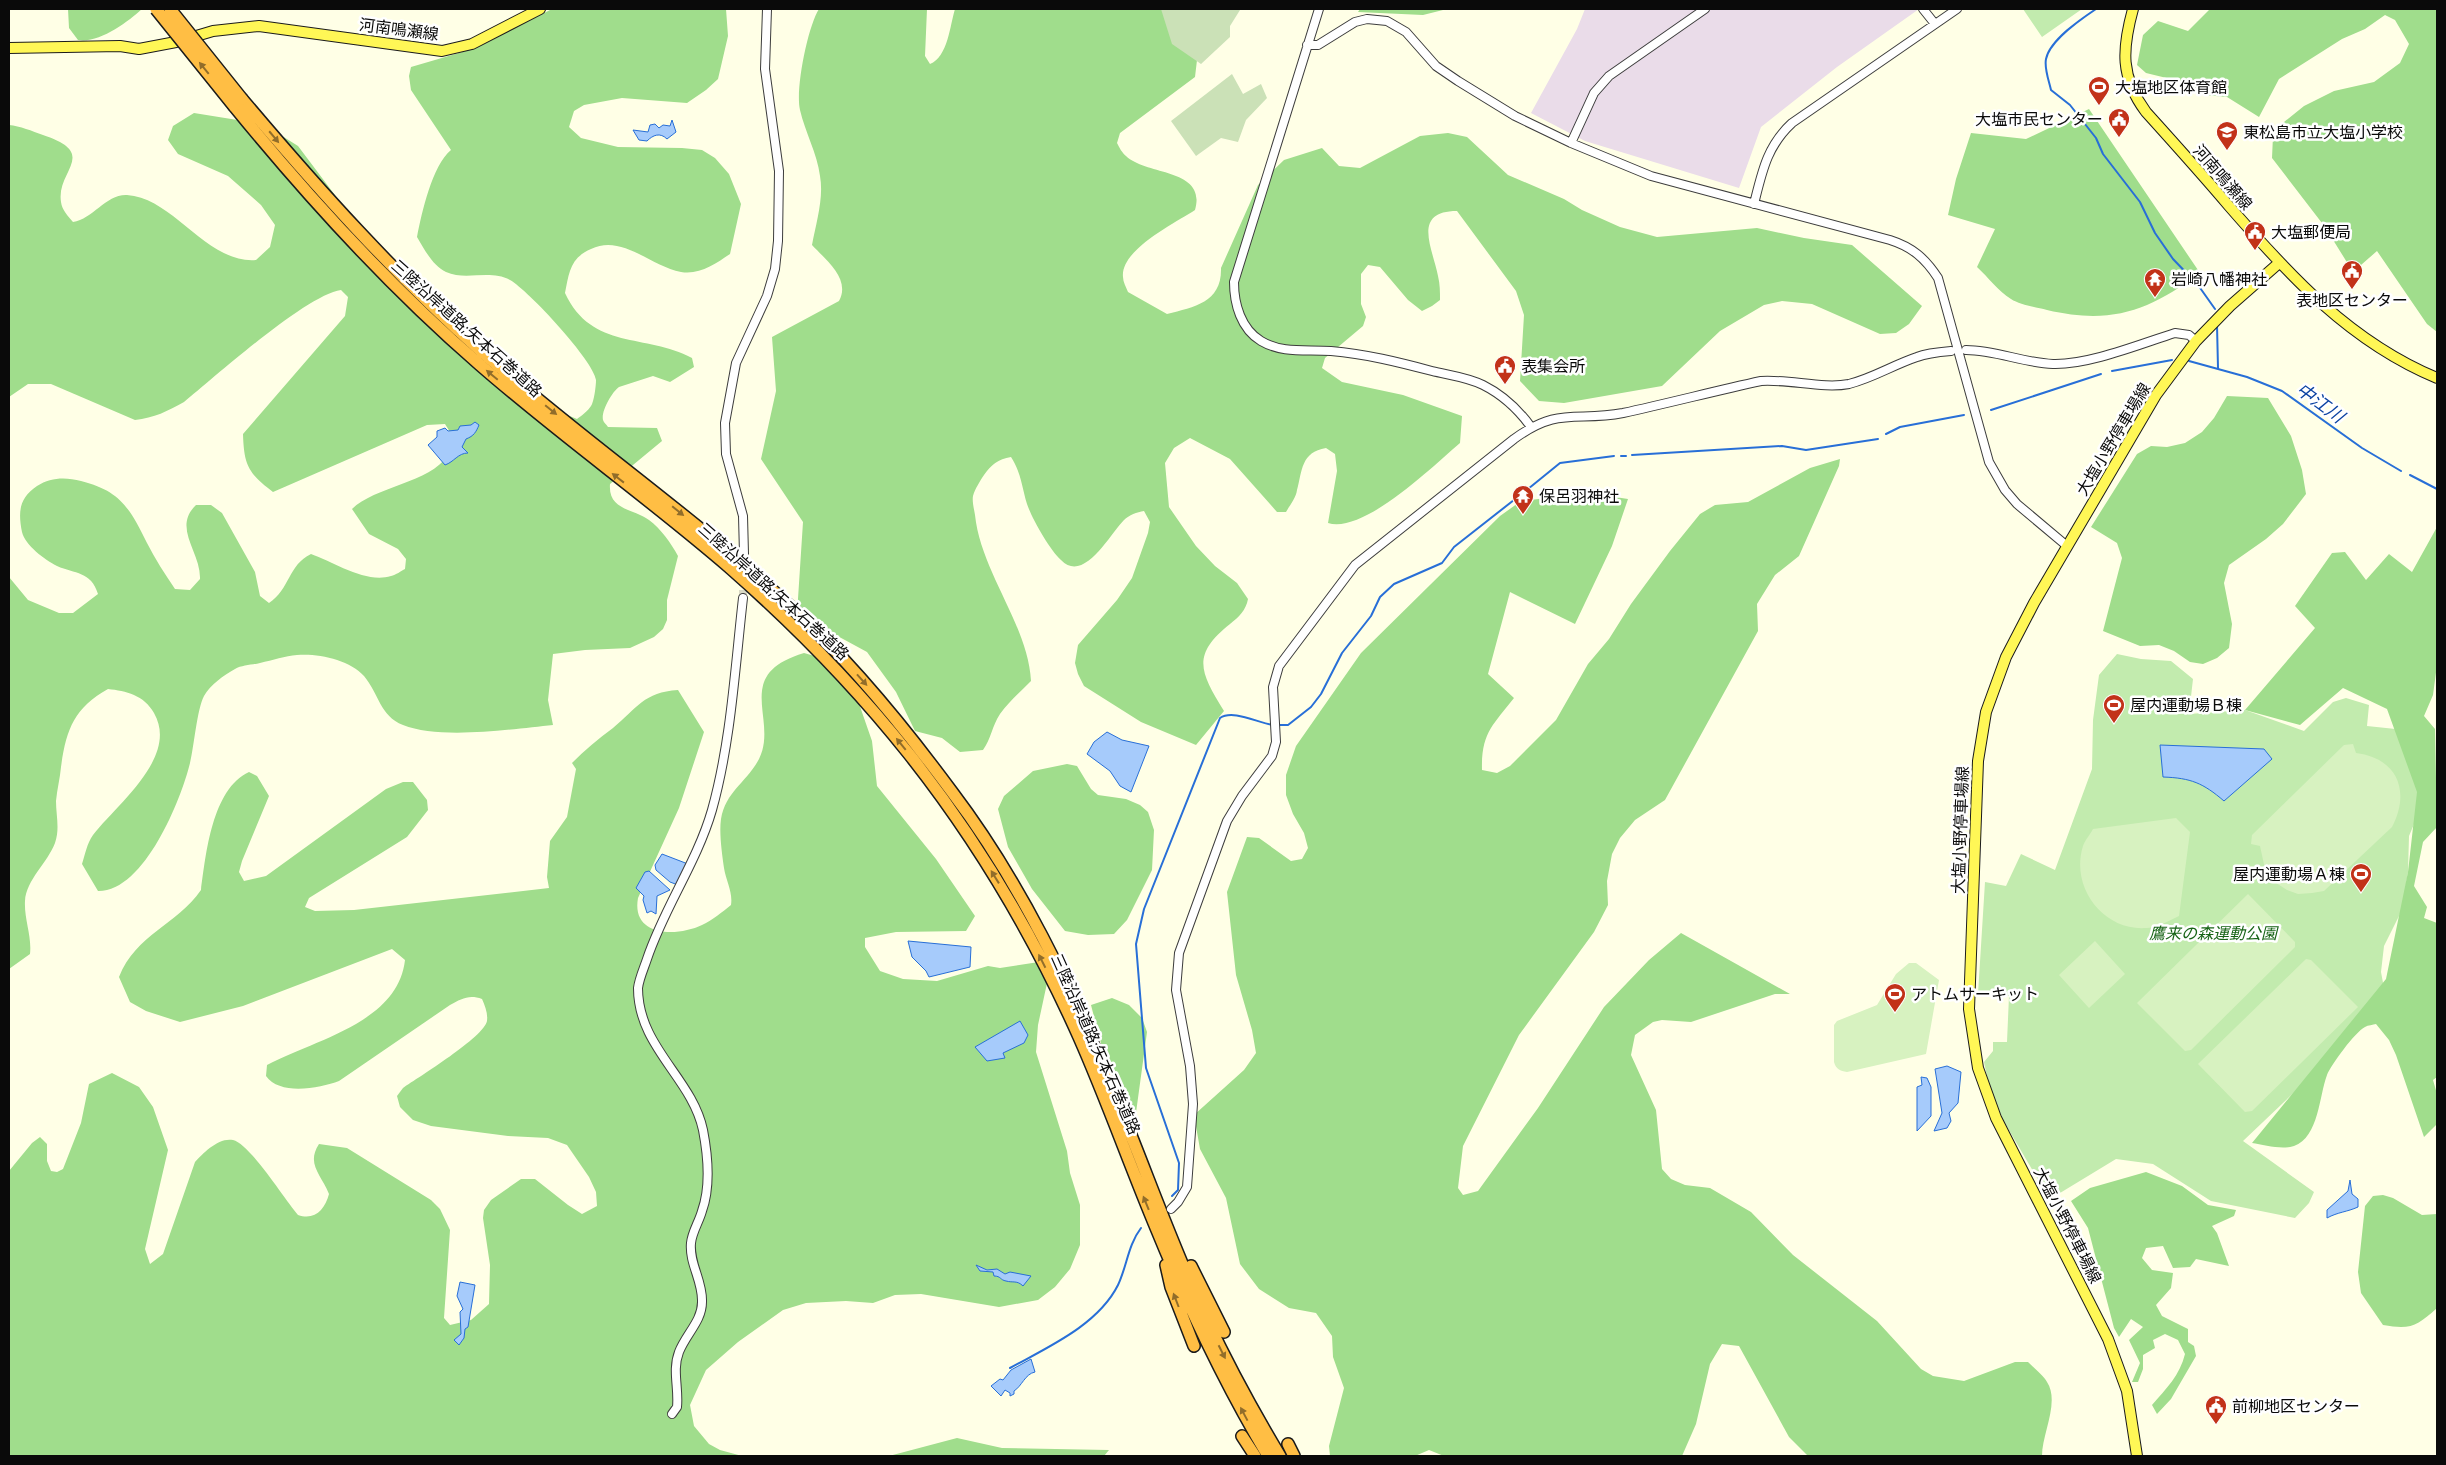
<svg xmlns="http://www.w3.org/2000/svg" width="2446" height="1465" font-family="'Zilla Slab','Noto Sans JP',serif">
  <rect width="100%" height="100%" fill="#ffffe6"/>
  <path fill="#eadce9" d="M1585 9H1919L1837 67 1761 127 1739 188 1585 141 1531 113 1577 29Z"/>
  <path fill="#c2ebae" d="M2023 9H2082L2042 37Z
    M2117 654 2141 659 2171 661 2193 679 2189 714 2245 710 2304 731 2333 702 2346 698 2369 705 2367 726 2405 730 2419 780 2417 817 2409 836 2408 872 2402 910 2384 946 2381 972 2387 1004 2243 1141 2314 1192 2309 1203 2295 1218 2211 1201 2153 1164 2116 1159 2060 1193 2040 1183 2003 1120 1988 1081 1984 1062 1993 1051V1042H2007L2009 996 1978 994 1985 882 2006 886 2021 854 2055 870 2092 769 2093 720 2099 675Z"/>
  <path fill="#a0dd8c" d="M68 9H142C128 22 98 44 78 40L69 28Z
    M552 9H726L728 36 718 79 706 90 687 103 622 98 584 105 574 111 569 127 581 138 618 147 682 148 702 150 715 158 729 174 741 204 730 254C715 264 700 275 681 272 650 266 622 234 591 249 570 258 569 273 565 293 592 351 646 333 692 358L694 367 670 382 653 376 619 387C612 392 601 411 603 420 604 423 606 424 608 427L657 428 662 441 610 484C608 510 632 508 649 520 661 529 671 543 678 556L667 600V620L663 629 654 637 630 648 585 650 553 654 548 700 553 725C513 729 440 740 403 725 380 716 379 694 364 676 350 660 318 653 297 655 285 656 273 660 260 663 252 665 242 665 235 669 224 675 210 685 204 696 197 709 194 747 190 763 181 800 144 892 98 891L82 864C85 855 87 843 93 835 118 803 179 757 154 713 144 695 126 691 108 689 74 708 66 730 61 767 60 778 57 790 56 801 56 815 60 829 55 843 48 862 26 880 25 901 24 919 32 936 30 954L9 969V577L28 600 59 613H73L98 594C91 571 75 574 57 566 45 560 25 545 22 532 18 512 19 498 37 486 51 477 66 477 81 481 121 491 130 509 147 543 155 559 165 574 175 589L190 590 200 579C201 552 172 528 196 505H211L222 513 255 572 260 596 269 603C290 589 288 565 311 554 334 562 366 584 391 576 396 575 401 571 405 569L406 559 398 549 369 534 352 509C374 487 431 482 447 456 450 450 450 439 450 432L445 424 427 425 273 492C248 473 244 465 243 434L345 316 348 297 341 290C306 295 216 376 184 402 168 411 154 418 135 420L51 384H28L9 397V125C20 126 32 131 43 135 100 154 56 170 61 202 62 210 68 216 73 222 93 219 106 194 127 195 174 198 207 264 256 260L270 247 275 225 261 205 228 176 178 154 168 140 173 126 194 113 263 124 298 146 371 243 412 293 451 334 540 404 577 419C581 416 588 411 591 406 594 402 596 386 596 380 594 361 528 290 510 280 490 269 466 281 446 272 433 266 424 249 417 237 422 212 432 166 451 150L411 90 409 76 411 67 476 48Z
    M819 9H927L925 56 930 64C948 57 950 25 955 9H1228L1197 60 1195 77 1120 133 1117 143C1119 147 1122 153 1126 156 1147 176 1207 168 1195 210 1175 223 1120 250 1123 277 1123 282 1126 287 1128 292L1167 314C1195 307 1222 302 1221 268L1258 185 1284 160 1322 148 1339 166 1360 168 1420 136 1448 133 1467 137 1508 175 1564 199 1582 210 1620 227 1657 237 1757 228 1804 238 1852 245 1922 306 1909 324 1896 333 1880 334 1812 304 1782 301 1764 305 1720 331 1662 386 1564 403 1539 401 1520 381 1524 315 1516 291 1457 211C1411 211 1433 249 1438 276 1440 284 1440 292 1440 300L1432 306 1422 311 1408 300 1380 267 1368 265 1361 274V304L1366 317 1363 326 1325 358 1322 368 1342 382 1403 395 1462 416 1460 443C1433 466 1364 534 1328 523L1337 471 1335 454 1326 448C1301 452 1302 471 1297 490 1296 498 1290 505 1286 512H1277L1230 459 1190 438 1174 448 1165 463 1169 507 1196 546 1215 566 1237 583 1248 599C1246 610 1239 617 1230 624 1191 655 1200 672 1224 711L1196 745 1141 722 1084 686 1078 674 1075 663 1078 645 1117 600 1132 578 1148 533 1150 522 1144 511C1137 512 1129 515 1124 520 1110 534 1084 584 1061 560 1050 550 1032 519 1027 504 1022 488 1021 472 1011 457 998 459 991 465 984 475 980 481 975 489 973 496 972 501 974 509 975 515 981 572 1028 625 1031 681 1020 692 1009 702 1000 714 992 726 991 739 983 750L960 752 942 738 915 731 896 692 867 652 797 614 803 522 761 459 776 391 772 337 839 301C851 279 826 260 812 245 816 223 824 198 820 176 817 153 805 132 800 110 795 89 808 26 819 9Z
    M1360 9H1447L1423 15 1358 12Z
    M2210 9H2437V332L2427 324 2377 251 2353 272 2325 227 2272 158 2273 136 2284 122 2304 106 2334 91 2374 82 2400 63 2409 44 2395 20 2385 15 2365 29 2342 39 2279 79 2259 117 2227 97 2204 95 2179 81 2146 73 2137 65 2143 35 2158 21 2188 31Z
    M2089 109 2200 273C2149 311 2111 325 2047 310 2036 307 2020 305 2011 299 1998 291 1988 277 1977 267L1995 229 1948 215 1956 179 1971 133 2026 139Z
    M2227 396 2268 398 2291 436 2302 470 2306 494 2283 524 2266 539 2229 565 2224 583 2232 624 2229 648 2217 658 2203 664 2190 662 2174 651 2159 645 2140 646 2103 631 2122 558 2117 543 2091 527 2137 454 2151 446 2167 447 2185 443 2202 432 2214 418Z
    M1840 459 1839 466 1799 556 1775 575 1757 604 1758 631 1665 800 1635 820 1620 838 1612 854 1607 881 1608 905 1594 932 1519 1035 1463 1146 1458 1188 1463 1195 1478 1191 1538 1108 1604 1007 1649 960 1681 933 1790 994H1775L1691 1022 1662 1020 1653 1022 1635 1035 1631 1055 1656 1110 1662 1169 1671 1179 1685 1185 1710 1188 1751 1212 1793 1255 1877 1321 1921 1369 1933 1376 1964 1381 2015 1362H2028C2034 1368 2043 1375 2047 1382 2060 1402 2042 1433 2042 1456H1808L1789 1437 1739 1346 1722 1344 1710 1364 1696 1424 1682 1456H1444L1429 1450 1415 1456H1330L1329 1446 1344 1388 1333 1357 1332 1336 1316 1313 1289 1308 1259 1289 1240 1264 1226 1198 1200 1149 1194 1115 1244 1070 1256 1053 1252 1030 1236 975 1227 892 1247 837 1259 838 1291 861 1302 859 1308 848 1304 833 1293 814 1286 795V775L1296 746 1361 653 1500 516 1521 501 1589 493 1628 499 1612 546 1575 624 1510 592 1488 674 1514 698C1493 725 1481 733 1482 770L1497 773 1510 766 1556 720 1588 664 1609 639 1631 604 1670 551 1700 514 1715 505 1748 502 1810 468Z
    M2437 527V665L2433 695 2424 716 2435 729 2437 827 2423 842 2414 886 2427 907 2424 918 2437 923V1077L2433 1080 2437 1094V1124L2424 1137 2396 1055 2389 1040 2376 1024C2373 1025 2368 1025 2365 1027 2355 1032 2331 1065 2327 1075 2319 1096 2319 1137 2294 1146 2282 1150 2264 1145 2252 1143L2386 979 2408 872 2417 792 2387 709 2343 688 2300 725 2245 710 2315 628 2295 606 2332 553 2345 552 2366 580 2389 554 2412 572Z
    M804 653 825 659 856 695 872 741 877 786 936 859 975 916 966 931 896 932 865 938V947L880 971 903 979 937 981 988 966 1000 968 1052 960 1038 1025 1036 1052 1067 1151 1070 1173 1080 1205V1245L1070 1269 1055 1287 1038 1300 999 1307 921 1294 895 1295 873 1303 846 1301 806 1303 783 1310 738 1342 706 1370 690 1405 694 1426 709 1444 720 1450 742 1456H9V1171L32 1143 40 1137 47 1144V1161L51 1171 57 1172 63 1169 81 1123 89 1084 112 1073 139 1087 153 1107 168 1150 145 1249 150 1264 163 1254 195 1162C203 1153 219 1137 233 1140 250 1144 285 1200 298 1215 315 1221 325 1209 329 1194 321 1174 306 1164 319 1144L347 1148 431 1200 440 1209 450 1230 444 1318 450 1325 471 1320 489 1304 490 1265 483 1218 484 1210 491 1200 521 1179H535L568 1205 582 1214 597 1206 596 1192 589 1177 567 1145 548 1138 508 1136 431 1126 413 1120 400 1107 397 1096 403 1088C419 1077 484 1037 487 1021 488 1013 485 1006 482 999 469 994 461 999 450 1005L339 1081C320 1088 280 1096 266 1076L267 1065C314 1040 398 1023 405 960L392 949 243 1006 180 1022 146 1011 130 1002 119 977C136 934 177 925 201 890 206 854 212 789 249 772L257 776 269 796 242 861 239 872 244 881 266 876 386 789 403 782H413L427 800 428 810 407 837 309 898 305 907 315 911 354 910 549 888 547 877 550 841 567 817 576 769 572 763C585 750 598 739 613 728 637 708 644 692 678 690L704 732 679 808 638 898C631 937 677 937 702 925 713 920 722 912 731 905 733 892 726 881 724 868 722 854 719 833 721 819 726 791 747 782 759 759 779 719 731 675 804 653Z
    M1067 764 1077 766 1091 789 1098 795 1126 799 1140 805 1148 812 1154 830 1152 870 1127 920 1114 934 1088 935 1065 931 1032 889 1008 847 998 809 1004 796 1033 771Z
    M1112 998 1129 1005 1142 1018 1147 1032 1135 1120 1110 1078 1091 1005Z
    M2146 1172 2182 1186 2208 1205 2236 1210 2234 1216 2212 1226 2217 1233 2229 1266 2196 1259 2190 1267 2173 1268 2163 1246 2146 1248 2142 1258 2152 1270 2173 1273 2171 1288 2156 1305 2162 1316 2188 1329V1342L2194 1346 2196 1356 2171 1399 2157 1414 2152 1405C2166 1389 2180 1375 2185 1354L2178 1340 2165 1334 2153 1340 2155 1348 2143 1355V1369L2138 1382H2132L2140 1363 2129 1340 2143 1327 2131 1319 2119 1337 2114 1328 2088 1228 2071 1201 2090 1188Z
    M2383 1195 2393 1198 2422 1215 2437 1214V1308C2417 1326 2411 1330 2383 1325L2361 1293 2358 1272 2365 1206 2373 1196Z
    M957 1438 1002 1448 1109 1450 1104 1456H889Z"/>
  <path fill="#cbe1b7" d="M1161 9H1239L1240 10 1230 26V37L1201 64 1172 44Z
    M1232 74 1243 94 1261 84 1267 98 1246 120 1238 142 1221 138 1196 156 1171 121Z"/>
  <path fill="#d7f2c0" d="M2353 744 2356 753C2397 758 2411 791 2392 827L2324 891 2312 893 2298 894 2287 890 2273 881 2265 869 2260 846 2251 844 2252 835 2344 745Z
    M2176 818 2190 832 2179 916C2168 921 2157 928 2146 928 2103 931 2070 887 2083 846 2085 840 2090 835 2093 829Z
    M2248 894 2295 942V947L2191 1050 2185 1051 2137 1003Z
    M2095 941 2125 974 2089 1008 2059 975Z
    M2306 959 2311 960 2358 1007 2252 1111 2245 1112 2198 1064Z
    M1909 963H1916L1939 980 1926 1054 1847 1072C1840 1071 1836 1069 1834 1062V1025L1837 1021 1877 1005 1896 974Z"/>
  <path fill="#a6cbfb" stroke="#286fd7" d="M672 120 676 132 667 139C660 132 653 135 647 141L639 140 633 130 648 132 650 125 655 124 659 128 663 125 670 126Z
    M475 422 479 425C476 432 474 436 466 439L462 447 468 453C458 453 454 462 445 465L428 445 437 437V431L445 428 448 431 458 430 460 426 471 425Z
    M1107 732 1122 740 1149 746 1131 792 1120 786 1110 771 1087 754 1094 742Z
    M2160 745 2264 749 2272 759 2224 801C2203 783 2191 778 2163 777Z
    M662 854 688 864 678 885 670 882 656 870 655 865Z
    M649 871 670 890 657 896 656 914 651 911 647 913 643 900 644 896 636 888 645 872Z
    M908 941 971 947 970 967 929 977 926 971 912 957Z
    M1020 1021 1028 1035 1024 1043 1003 1053 1005 1058 987 1061 975 1047Z
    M1947 1066 1961 1072 1958 1103 1949 1113 1951 1121 1947 1128 1934 1131 1942 1113 1935 1069Z
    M1921 1077 1927 1078 1931 1087V1116L1917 1131V1087L1922 1085Z
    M2350 1180 2352 1194 2358 1199V1207C2347 1212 2338 1212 2327 1218V1210L2348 1191Z
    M976 1265 987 1270 997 1269 1005 1274 1010 1272 1031 1276 1023 1286C1017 1280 1013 1283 1006 1281 1000 1280 1001 1276 994 1276L993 1272 980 1271Z
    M460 1282 475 1285 468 1327 465 1329 464 1338 459 1345 454 1340 461 1334 460 1312 463 1309 457 1296Z
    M1031 1359 1035 1372C1025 1374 1022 1386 1014 1391V1394L1010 1396V1393L1005 1390 1001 1396 991 1386 1000 1379 1003 1380 1011 1370Z"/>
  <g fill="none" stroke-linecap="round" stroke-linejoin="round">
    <path stroke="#286fd7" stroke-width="2" d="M2096 9C2081 19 2050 40 2046 59 2044 68 2049 81 2051 90L2070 105 2096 138 2103 154 2140 202 2155 233 2173 259 2198 285 2215 309
      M2217 325 2218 368
      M2189 361 2247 377 2282 391 2362 448 2401 471
      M2112 371 2172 360
      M1991 410 2101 374
      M1886 434 1900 427 1964 415
      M1632 455 1782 446 1806 450 1878 439
      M1621 456H1626
      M2410 475 2437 489
      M1523 493 1560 463 1614 456
      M1278 725H1288L1311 707 1321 694 1342 653 1371 616 1380 597 1394 584 1442 563 1454 547 1519 496
      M1172 1196 1178 1190 1179 1163 1146 1068 1136 944 1144 909 1220 718C1233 709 1258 723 1273 725
      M1010 1368C1048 1347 1098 1325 1118 1285 1127 1266 1128 1245 1141 1228"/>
    <path stroke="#dadac5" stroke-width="8" stroke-dasharray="8 4" stroke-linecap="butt" d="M743 598V579"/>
    <g stroke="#3d3d3d" stroke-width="10">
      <path id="minor" d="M1319 9 1234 282C1234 304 1241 329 1261 341 1283 354 1307 349 1331 351 1366 354 1398 362 1432 371 1448 375 1467 377 1483 385 1503 395 1518 409 1531 427
        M1923 9 1935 24
        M1307 45H1318L1355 22 1367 19 1387 21 1406 32 1436 66 1458 81 1515 116 1571 143 1651 176 1890 240C1912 247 1925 258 1938 278L1989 462 2005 490 2017 504 2067 546
        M1571 143 1594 93 1609 76 1705 9
        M1754 204C1762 172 1767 146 1792 123L1957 9
        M1966 350C1996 350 2023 363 2053 364 2089 365 2140 344 2175 333L2189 335 2196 341
        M744 554 743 516 726 454 725 423 736 363 767 296 775 269 778 241 779 171 765 69 767 9
        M1171 1209 1178 1202 1187 1187 1193 1104 1190 1066 1176 990 1179 953 1227 821 1242 796 1272 756 1276 742 1273 687 1279 666 1355 565 1514 439C1559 406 1576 422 1623 413 1669 403 1715 391 1761 381 1789 379 1823 389 1849 384 1873 378 1893 365 1917 357 1927 353 1939 352 1951 351
        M672 1414 677 1407C679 1388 672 1370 679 1352 686 1334 702 1321 702 1302 703 1281 689 1264 691 1243 692 1232 699 1222 702 1211 711 1186 708 1156 703 1130 692 1078 638 1047 638 988 639 979 644 968 647 959 664 908 697 862 712 810 731 742 735 668 743 598"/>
    </g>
    <g stroke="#1b1b1b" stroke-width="12">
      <path id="major" d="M2133 9C2122 49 2120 77 2146 112 2174 143 2202 174 2229 206 2289 275 2350 342 2437 378
        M9 48 120 46 139 49 176 42 213 31 259 26 442 51 472 44 540 9
        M2137 1456 2127 1391 2108 1339 1996 1118 1978 1068 1969 1009 1978 761 1986 712 2006 657 2034 603 2156 395 2196 341 2230 306 2279 263"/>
    </g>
    <g stroke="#1b1b1b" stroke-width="14">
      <path id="highway" d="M242 99C318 189 395 275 482 352 583 441 694 517 792 608 852 663 904 727 952 792 1021 883 1070 987 1113 1091 1145 1167 1171 1244 1206 1318 1228 1365 1253 1411 1280 1456
        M234 106C309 198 389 286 479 364 560 435 648 497 729 567 794 624 855 686 909 754 978 841 1034 936 1079 1037 1107 1100 1130 1166 1157 1230 1189 1308 1225 1384 1268 1456
        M1166 1265 1171 1287 1194 1346
        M1191 1266 1224 1332
        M1242 1436 1255 1456
        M1288 1444 1294 1456"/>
    </g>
    <use href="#minor" stroke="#fff" stroke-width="8"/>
    <use href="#major" stroke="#fff756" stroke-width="10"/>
    <use href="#highway" stroke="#ffbe44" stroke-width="11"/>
    <g stroke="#1b1b1b" stroke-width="14" stroke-linecap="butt">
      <path id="highway-bridge" d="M156 9 234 106
        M170 9 242 99"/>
    </g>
    <use href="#highway-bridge" stroke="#ffbe44" stroke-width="11"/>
  </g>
  <defs><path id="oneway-solid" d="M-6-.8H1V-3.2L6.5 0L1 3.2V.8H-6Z" transform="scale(1.25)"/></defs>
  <g fill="#916d2a">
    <use href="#oneway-solid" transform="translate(204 68) rotate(-129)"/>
    <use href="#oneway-solid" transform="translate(274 137) rotate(50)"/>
    <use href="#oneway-solid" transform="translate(492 375) rotate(-140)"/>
    <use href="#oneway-solid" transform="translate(551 410) rotate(39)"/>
    <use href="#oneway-solid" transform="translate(618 478) rotate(-142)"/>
    <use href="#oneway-solid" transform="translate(678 511) rotate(39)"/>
    <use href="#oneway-solid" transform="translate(862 680) rotate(48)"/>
    <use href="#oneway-solid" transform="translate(901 744) rotate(-129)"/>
    <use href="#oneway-solid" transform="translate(995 877) rotate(-122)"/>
    <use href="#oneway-solid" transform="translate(1042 961) rotate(-117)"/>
    <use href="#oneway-solid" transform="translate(1146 1203) rotate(-112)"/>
    <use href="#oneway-solid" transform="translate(1176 1300) rotate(-111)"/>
    <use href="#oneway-solid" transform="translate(1222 1352) rotate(63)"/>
    <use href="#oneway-solid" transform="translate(1244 1414) rotate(-118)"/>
  </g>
  <defs>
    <g id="stadium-pin" transform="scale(1.125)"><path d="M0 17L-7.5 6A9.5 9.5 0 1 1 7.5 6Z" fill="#c23219" stroke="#fff"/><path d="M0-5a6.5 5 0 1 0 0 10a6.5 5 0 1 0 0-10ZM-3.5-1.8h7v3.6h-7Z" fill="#fff"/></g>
    <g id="civic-pin" transform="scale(1.125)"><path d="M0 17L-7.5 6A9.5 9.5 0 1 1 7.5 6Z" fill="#c23219" stroke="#fff"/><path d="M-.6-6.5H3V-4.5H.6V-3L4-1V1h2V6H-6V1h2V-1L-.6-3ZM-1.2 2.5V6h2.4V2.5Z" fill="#fff"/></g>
    <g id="school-pin" transform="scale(1.125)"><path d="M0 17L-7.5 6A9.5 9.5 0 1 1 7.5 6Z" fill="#c23219" stroke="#fff"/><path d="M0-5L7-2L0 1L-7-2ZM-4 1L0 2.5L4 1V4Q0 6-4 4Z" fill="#fff"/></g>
    <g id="temple-pin" transform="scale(1.125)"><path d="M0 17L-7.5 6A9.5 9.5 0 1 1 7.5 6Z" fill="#c23219" stroke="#fff"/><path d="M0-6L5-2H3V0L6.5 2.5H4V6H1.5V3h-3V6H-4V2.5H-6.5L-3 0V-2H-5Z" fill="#fff"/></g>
  </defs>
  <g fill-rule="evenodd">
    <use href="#stadium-pin" x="2099" y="87"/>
    <use href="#civic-pin" x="2119" y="119"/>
    <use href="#school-pin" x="2227" y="132"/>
    <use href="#civic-pin" x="2255" y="232"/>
    <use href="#civic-pin" x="2352" y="271"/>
    <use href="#temple-pin" x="2155" y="279"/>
    <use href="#civic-pin" x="1505" y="366"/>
    <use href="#temple-pin" x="1523" y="496"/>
    <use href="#stadium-pin" x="2114" y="705"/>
    <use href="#stadium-pin" x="2361" y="874"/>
    <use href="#stadium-pin" x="1895" y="994"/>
    <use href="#civic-pin" x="2216" y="1406"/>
  </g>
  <g text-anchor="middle" stroke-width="5" stroke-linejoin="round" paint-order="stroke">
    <g font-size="16" fill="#0a0a0a" stroke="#fff">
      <text transform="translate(399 29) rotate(7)" y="6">河南鳴瀬線</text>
      <text transform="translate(2223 177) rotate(49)" y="6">河南鳴瀬線</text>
      <text transform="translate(467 328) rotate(42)" y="6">三陸沿岸道路;矢本石巻道路</text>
      <text transform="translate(2113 439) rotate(-59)" y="6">大塩小野停車場線</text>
      <text transform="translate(774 591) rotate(42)" y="6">三陸沿岸道路;矢本石巻道路</text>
      <text transform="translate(1960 830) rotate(-88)" y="6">大塩小野停車場線</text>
      <text transform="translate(1096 1044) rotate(66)" y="6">三陸沿岸道路;矢本石巻道路</text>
      <text transform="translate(2068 1225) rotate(63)" y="6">大塩小野停車場線</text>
    </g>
    <g font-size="16" fill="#0a0a0a" stroke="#fff" text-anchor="start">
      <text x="2115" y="93">大塩地区体育館</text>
      <text x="2103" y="125" text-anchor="end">大塩市民センター</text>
      <text x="2243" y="138">東松島市立大塩小学校</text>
      <text x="2271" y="238">大塩郵便局</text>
      <text x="2171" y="285">岩崎八幡神社</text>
      <text x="2352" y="306" text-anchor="middle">表地区センター</text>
      <text x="1521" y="372">表集会所</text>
      <text x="1539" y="502">保呂羽神社</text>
      <text x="2130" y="711">屋内運動場Ｂ棟</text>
      <text x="2345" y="880" text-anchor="end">屋内運動場Ａ棟</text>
      <text x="1911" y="1000">アトムサーキット</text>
      <text x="2232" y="1412">前柳地区センター</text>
    </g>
    <g font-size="16" font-style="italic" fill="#186417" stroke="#fff">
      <text x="2213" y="939">鷹来の森運動公園</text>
    </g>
    <g font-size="18" font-style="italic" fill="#0c43a2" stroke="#fff">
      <text transform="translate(2320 403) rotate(36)" y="6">中江川</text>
    </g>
  </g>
  <rect width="2446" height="1465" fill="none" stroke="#0a0a0a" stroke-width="20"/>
</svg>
